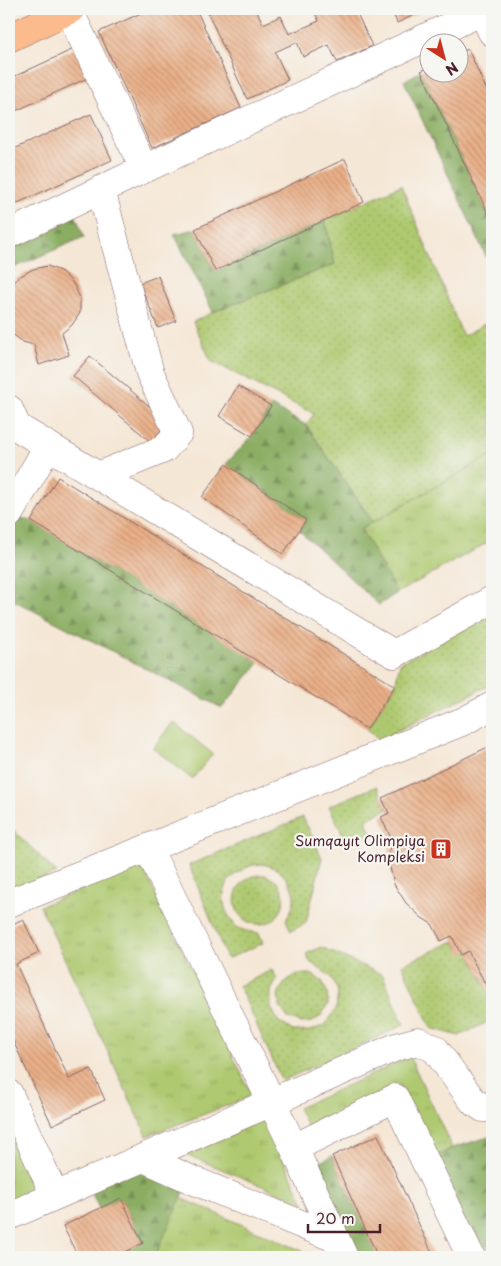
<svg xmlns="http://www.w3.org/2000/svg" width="501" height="1266" font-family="'Playpen Sans',sans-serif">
  <defs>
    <pattern id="grass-dots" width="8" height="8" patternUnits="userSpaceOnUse" patternTransform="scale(1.25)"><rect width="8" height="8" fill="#aec96f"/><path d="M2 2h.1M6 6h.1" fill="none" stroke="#97ac60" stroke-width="1.8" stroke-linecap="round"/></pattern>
    <pattern id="forest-firs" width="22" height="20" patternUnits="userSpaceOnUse" patternTransform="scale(1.25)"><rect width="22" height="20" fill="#8aad62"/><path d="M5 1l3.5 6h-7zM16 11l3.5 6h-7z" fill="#738c51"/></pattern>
    <pattern id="park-tufts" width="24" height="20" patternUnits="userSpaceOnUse" patternTransform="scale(1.25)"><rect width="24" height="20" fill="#aec96f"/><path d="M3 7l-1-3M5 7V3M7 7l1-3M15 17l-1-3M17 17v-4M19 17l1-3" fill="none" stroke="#97ac60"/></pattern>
    <pattern id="building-back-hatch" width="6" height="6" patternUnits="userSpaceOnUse" patternTransform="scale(1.25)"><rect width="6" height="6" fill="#eab189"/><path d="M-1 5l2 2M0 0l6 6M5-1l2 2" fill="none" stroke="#c08f70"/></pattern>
  </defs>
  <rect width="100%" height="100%" fill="#f6f6f2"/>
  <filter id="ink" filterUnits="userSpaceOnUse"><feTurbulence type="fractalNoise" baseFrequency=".02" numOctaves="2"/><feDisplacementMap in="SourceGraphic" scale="10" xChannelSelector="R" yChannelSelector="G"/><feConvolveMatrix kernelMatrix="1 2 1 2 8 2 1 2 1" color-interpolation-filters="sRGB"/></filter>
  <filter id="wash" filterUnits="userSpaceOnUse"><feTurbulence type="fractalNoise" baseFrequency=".0096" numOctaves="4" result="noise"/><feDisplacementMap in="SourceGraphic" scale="20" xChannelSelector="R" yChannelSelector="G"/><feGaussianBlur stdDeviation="1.12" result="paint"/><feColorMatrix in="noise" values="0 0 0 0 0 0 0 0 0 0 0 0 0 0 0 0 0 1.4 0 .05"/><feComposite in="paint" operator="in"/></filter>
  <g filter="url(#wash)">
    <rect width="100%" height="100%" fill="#f5e7d6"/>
    <path fill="url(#grass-dots)" stroke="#7c744d" d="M401 185 463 336 492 320V455L373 522 306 425 314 414 211 361 193 322 213 312 335 264 325 220Z
      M492 613V684L379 740 367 729 395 686 400 663Z
      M377 786 387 809 366 820 371 834 348 845 329 806Z
      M303 817 322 858 306 923 291 931 286 920C294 906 298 896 288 881 276 863 257 859 239 872 235 875 230 878 228 882 222 894 222 907 230 918 232 921 234 925 237 927 243 931 251 932 259 933L263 943 227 959 189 865Z
      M9 826 57 873 9 891Z
      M266 875C269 877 273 879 276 881 286 890 286 907 277 916 273 922 267 923 261 924 233 926 225 889 251 877 255 875 261 875 266 875Z
      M454 941 461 954 468 951 492 999V1020L459 1036 431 1028 402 965Z
      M321 947 383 975 404 1025 282 1081 239 986 272 970 277 979 271 991V1007L278 1021 293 1031H310L325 1025 336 1009 338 991 330 976 310 962 306 954Z
      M297 974H311L322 981 327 992 328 1004 321 1016 312 1022 301 1023 288 1018 280 1007 278 994 285 982Z"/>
    <path fill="url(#forest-firs)" stroke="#6a6646" d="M421 71 492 222V269L404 81Z
      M71 204 84 237 9 270V234Z
      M325 220 335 264 213 312 174 234 195 229 215 271Z
      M271 406 306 425 373 522 361 529 397 593 379 605 299 530 306 520 226 464 252 436Z
      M19 517 31 521 260 662 222 708 9 598V532Z
      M492 1136V1257H483L434 1157 452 1148Z
      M332 1156 378 1257H344L304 1170Z
      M143 1158 190 1179 155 1257H114L143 1243 121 1198 99 1209 87 1182Z"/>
    <path fill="url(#park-tufts)" stroke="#7c744d" d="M492 455V540L397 593 361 529Z
      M142 866 252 1096 147 1136 40 906Z
      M410 1057 452 1148 434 1157 400 1085 309 1130 298 1108Z
      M264 1118 304 1203 180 1152Z
      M9 1133 34 1189 9 1200Z
      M181 1198 307 1253 297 1257H155Z"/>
    <path fill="#aec96f" stroke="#7c744d" d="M173 722 213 754 192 779 153 748Z"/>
    <g id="blocks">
      <path fill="url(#building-back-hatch)" d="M150 9H196L241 108 152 148 99 32Z
        M217 9H256L263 24 281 16 289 34 319 21 313 9H355L372 46 337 62 329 45 303 57 297 42 275 52 288 80 247 99 208 13Z
        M391 9H427L397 23Z
        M78 47 92 76 9 114V79Z
        M468 49 492 102V222L421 71 428 68V72H458V54Z
        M91 114 112 160 9 207V151Z
        M345 159 364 202 215 271 195 229Z
        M48 266 62 272 73 283 80 298V313L72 325 62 333 69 355 39 365 34 345 23 342 11 333 9 329V287L17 278 33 269Z
        M158 276 176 321 158 328 140 283Z
        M90 356 168 422 151 442 73 376Z
        M238 386 271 406 252 436 219 416Z
        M226 464 306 520 283 554 202 497Z
        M58 477 395 686 367 729 31 521Z
        M492 745V992L490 993 468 951 461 955 452 936 441 941 432 924 422 918 406 903 394 884 388 859 391 838 381 817 389 813 382 798Z
        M23 919 39 953 16 964 69 1079 91 1069 105 1100 52 1125 9 1032V926Z
        M378 1135 434 1257H378L332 1156Z
        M121 1198 143 1243 114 1257H78L63 1226Z"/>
    </g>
  </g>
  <g filter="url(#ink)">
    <use href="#blocks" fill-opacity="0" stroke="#866567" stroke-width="1"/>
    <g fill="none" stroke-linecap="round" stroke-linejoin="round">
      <g stroke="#866567" stroke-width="29">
        <path id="minor" d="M482 11 492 32
          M144 169 487 9
          M9 234 144 169 69 10
          M9 409 17 427 394 654 492 600
          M98 476 164 449 178 433 150 373 101 190
          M9 514 48 446
          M9 903 148 848
          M9 1094 55 1196
          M294 1148 395 1098 471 1257
          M143 1158 190 1179 335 1238
          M9 1216 272 1102 396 1047 418 1041 435 1049 473 1101 483 1108H492
          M344 1257 294 1148 148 848 464 721 492 706"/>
      </g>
      <g stroke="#866567" stroke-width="29">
        <path id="major" d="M9 38 71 9"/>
      </g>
      <use href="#minor" stroke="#fff" stroke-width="28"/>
      <use href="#major" stroke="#fbbb8c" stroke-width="28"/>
    </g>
  </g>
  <defs>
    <g id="building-square" transform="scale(1.125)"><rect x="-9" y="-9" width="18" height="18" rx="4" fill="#c8321e" stroke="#f6f6f2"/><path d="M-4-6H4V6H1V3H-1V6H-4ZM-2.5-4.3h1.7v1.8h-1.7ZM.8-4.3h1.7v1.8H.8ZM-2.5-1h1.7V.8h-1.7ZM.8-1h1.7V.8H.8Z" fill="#fff"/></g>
  </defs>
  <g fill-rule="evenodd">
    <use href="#building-square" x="441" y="849"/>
  </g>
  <g text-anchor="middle" stroke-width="4.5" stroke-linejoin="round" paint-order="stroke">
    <g font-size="14" fill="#4a1f2b" stroke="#f6f6f2" text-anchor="end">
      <text x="425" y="846">Sumqayıt Olimpiya<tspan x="425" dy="16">Kompleksi</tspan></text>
    </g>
  </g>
  <rect width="501" height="1266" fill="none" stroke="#f6f6f2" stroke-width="30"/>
  <g transform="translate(444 58) rotate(144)"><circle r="24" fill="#f6f6f2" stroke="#b1a0a2"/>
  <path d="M0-4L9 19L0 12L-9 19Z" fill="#c8321e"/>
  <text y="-8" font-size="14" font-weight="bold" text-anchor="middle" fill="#4a1f2b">N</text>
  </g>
  <path d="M308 1224v8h72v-8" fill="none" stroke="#4a1f2b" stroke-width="2.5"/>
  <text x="316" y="1224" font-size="15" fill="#4a1f2b" stroke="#f6f6f2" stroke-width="4" paint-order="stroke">20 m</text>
</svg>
